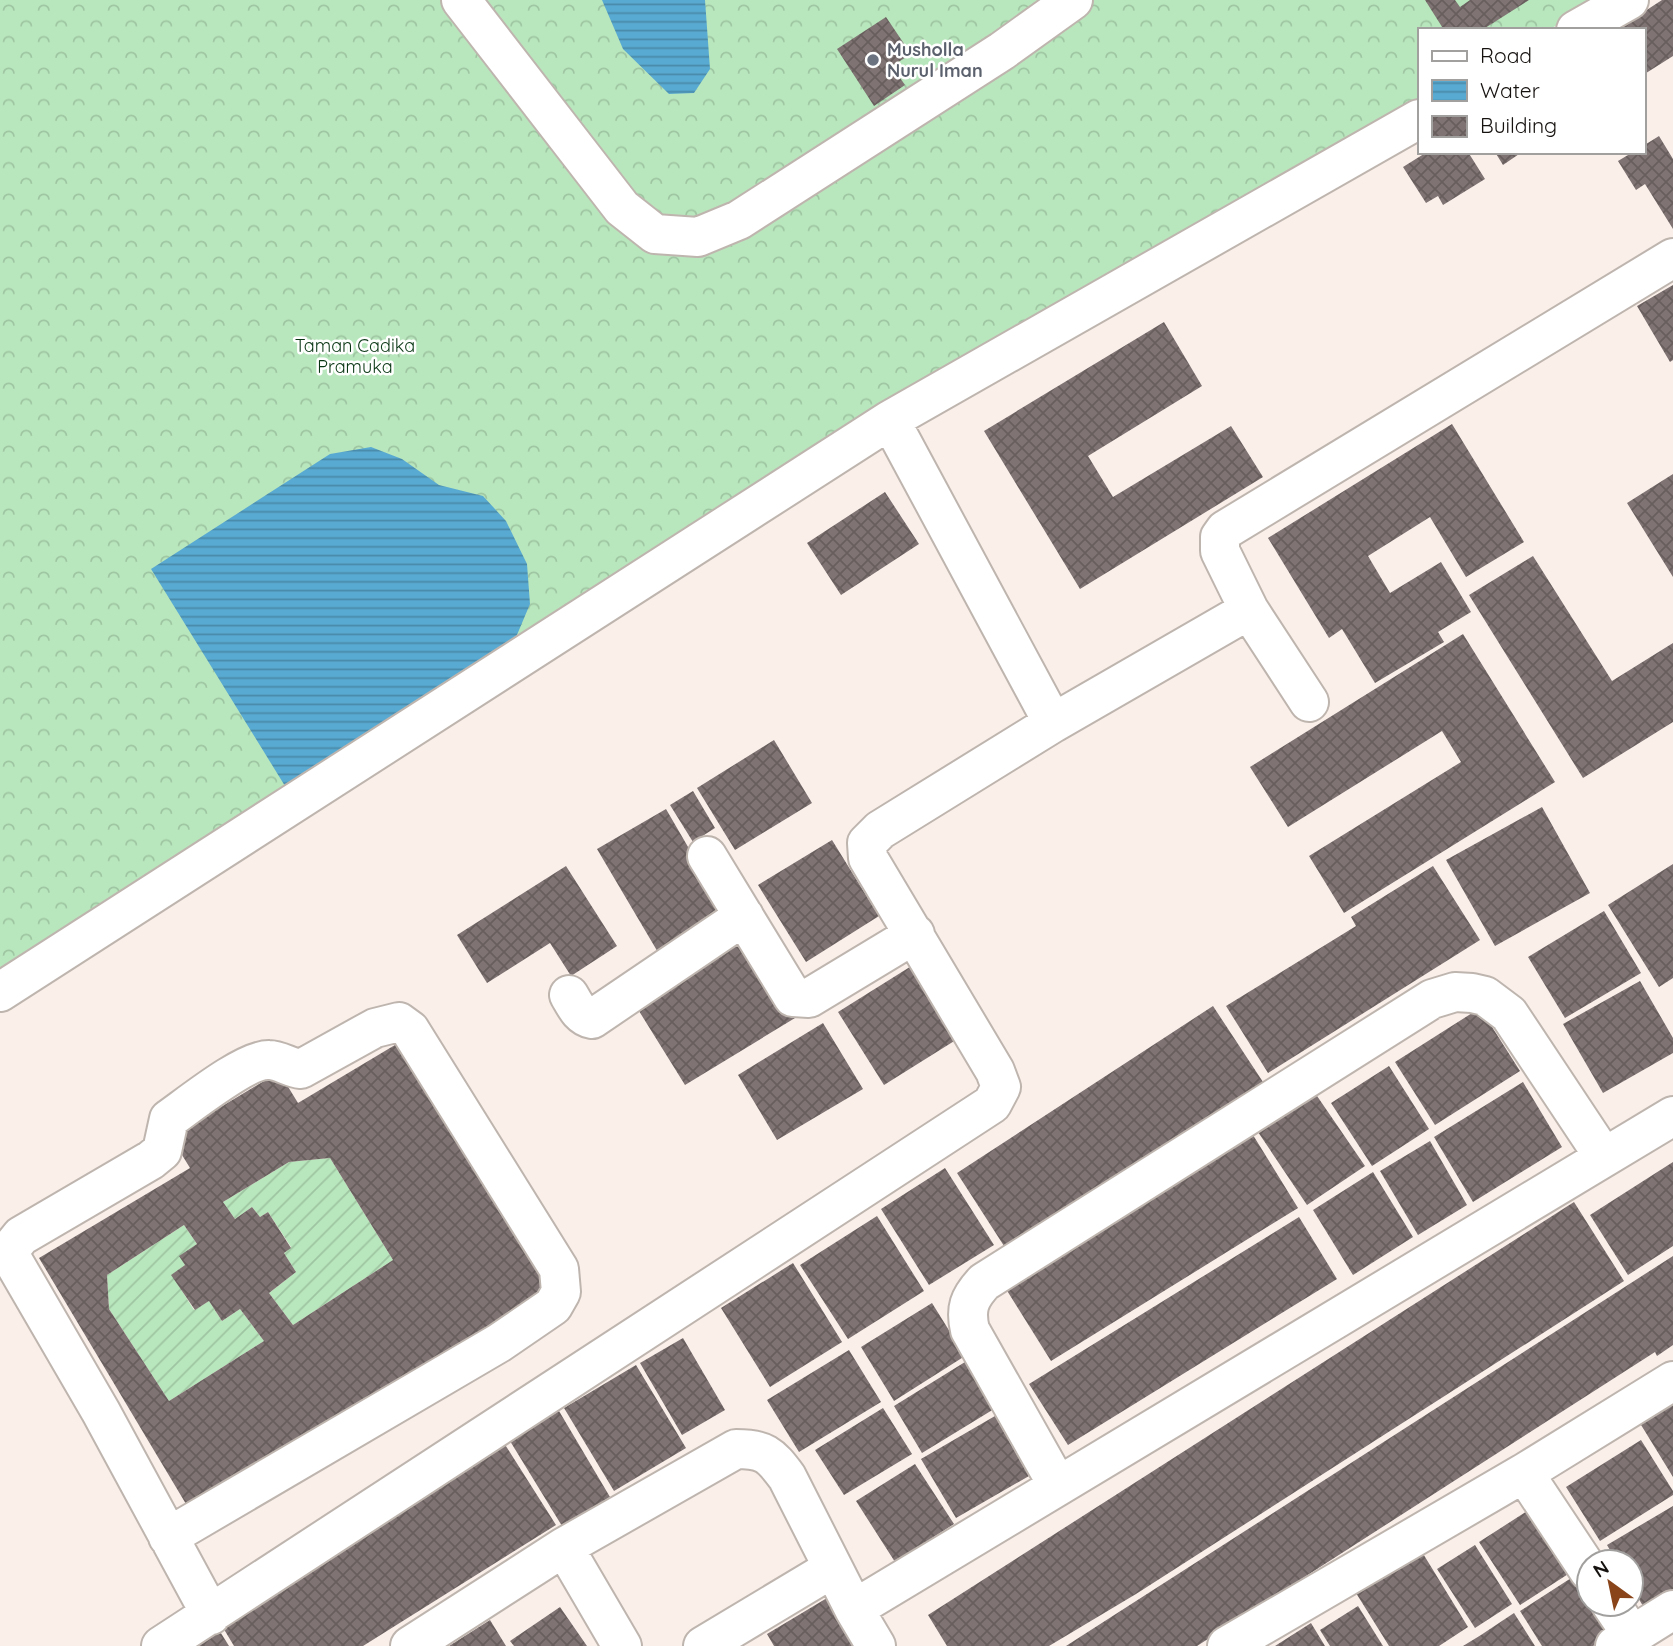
<svg xmlns="http://www.w3.org/2000/svg" width="1673" height="1646" font-family="Quicksand,sans-serif">
  <defs>
    <pattern id="forest-crowns" width="20" height="18" patternUnits="userSpaceOnUse" patternTransform="scale(1.75)"><rect width="20" height="18" fill="#b9e7bd"/><path d="M2 6a3 3 0 1 1 6 0M12 15a3 3 0 1 1 6 0" fill="none" stroke="#9ec5a1"/></pattern>
    <pattern id="garden-furrows" width="10" height="10" patternUnits="userSpaceOnUse" patternTransform="scale(1.75)"><rect width="10" height="10" fill="#b9e7bd"/><path d="M-1 1l2-2M0 10L10 0M9 11l2-2" fill="none" stroke="#9ec5a1"/></pattern>
    <pattern id="water-rules" width="6" height="5" patternUnits="userSpaceOnUse" patternTransform="scale(1.75)"><rect width="6" height="5" fill="#59aad2"/><path d="M0 2.5h6" fill="none" stroke="#4989a9"/></pattern>
    <pattern id="building-cross-hatch" width="8" height="8" patternUnits="userSpaceOnUse" patternTransform="scale(1.75)"><rect width="8" height="8" fill="#7f7473"/><path d="M0 0l8 8M0 8l8-8" fill="none" stroke="#675e5d"/></pattern>
  </defs>
  <rect width="100%" height="100%" fill="#faefe9"/>
  <path fill="url(#forest-crowns)" d="M0 0H1596L1549 30H1419V111L0 999Z"/>
  <path fill="url(#garden-furrows)" d="M330 1158 393 1260 293 1325 269 1293 296 1272 284 1253 291 1247 268 1212 260 1217 252 1207 235 1219 223 1202 289 1162Z
    M184 1225 197 1244 180 1256 185 1265 172 1275 194 1310 209 1301 222 1321 240 1309 264 1341 169 1401 109 1309 107 1275Z"/>
  <path fill="url(#water-rules)" d="M602 0H705L710 69 694 93 669 94 623 49Z
    M371 447 402 459 439 485 483 496 506 521 527 564 530 604 514 642 285 786 151 569 330 454Z"/>
  <path fill="url(#building-cross-hatch)" fill-rule="evenodd" d="M1425 0H1455L1460 7 1470 0H1529L1482 30H1444Z
    M1662 0H1673V56L1643 75V30H1616Z
    M886 17 911 54 892 66 905 85 874 106 837 49Z
    M1659 136 1673 159V229L1645 184 1636 190 1618 161 1633 152H1643V146Z
    M1427 152H1468L1485 179 1443 205 1438 196 1426 203 1403 167Z
    M1495 152H1522L1503 165Z
    M1673 285V360L1670 362 1637 306Z
    M1164 322 1202 386 1088 456 1113 497 1231 426 1263 477 1080 589 984 431Z
    M1452 424 1524 542 1466 577 1430 517 1368 556 1390 593 1441 562 1471 612 1438 632 1444 642 1375 683 1342 629 1329 638 1268 538Z
    M1673 474V577L1627 503Z
    M885 492 919 544 841 595 807 543Z
    M1533 556 1612 681 1673 643V722L1583 778 1469 595Z
    M1463 634 1555 782 1344 913 1309 856 1461 762 1442 731 1288 827 1250 767Z
    M774 740 812 803 735 850 697 788Z
    M693 791 715 828 693 842 670 805Z
    M1542 807 1590 893 1495 946 1446 860Z
    M666 809 727 914 659 954 597 849Z
    M832 840 879 916 806 962 758 885Z
    M1673 864V978L1659 987 1608 905Z
    M566 866 617 946 571 976 550 943 487 983 457 935Z
    M1433 866 1480 940 1268 1073 1226 1006 1356 926 1351 917Z
    M1604 911 1641 973 1565 1018 1528 957Z
    M744 935 795 1018 685 1085 634 1003Z
    M921 960 967 1033 884 1085 838 1012Z
    M1640 981 1673 1038V1053L1603 1093 1563 1024Z
    M1213 1006 1263 1082 1006 1249 957 1173Z
    M1480 1008 1520 1071 1435 1125 1395 1062Z
    M823 1023 863 1089 777 1140 738 1075Z
    M405 1039 555 1290 189 1509 39 1258 190 1168 171 1137 279 1072 298 1103ZM330 1158 393 1260 293 1325 269 1293 296 1272 284 1253 291 1248 268 1212 260 1217 252 1207 235 1219 223 1202 289 1162ZM184 1225 197 1244 179 1256 185 1265 171 1275 195 1310 209 1301 222 1321 240 1309 264 1341 169 1401 109 1309 107 1275Z
    M1389 1066 1429 1129 1372 1166 1331 1103Z
    M1523 1082 1562 1147 1473 1202 1434 1137Z
    M1315 1093 1365 1166 1307 1205 1258 1132Z
    M1253 1135 1298 1208 1051 1361 1006 1289Z
    M1430 1141 1467 1205 1418 1235 1380 1171Z
    M1673 1162V1246L1628 1275 1590 1215Z
    M945 1168 994 1245 929 1285 881 1209Z
    M1373 1172 1413 1237 1353 1275 1313 1210Z
    M1574 1202 1624 1281 1136 1594 1049 1646H947L928 1615Z
    M877 1216 924 1291 848 1339 800 1265Z
    M1299 1217 1337 1279 1068 1445 1029 1384Z
    M1673 1256V1345L1657 1356 1655 1352 1197 1646H1066Z
    M793 1263 842 1342 770 1387 721 1308Z
    M932 1303 965 1356 894 1401 861 1347Z
    M683 1338 725 1410 682 1435 640 1363Z
    M849 1350 881 1402 799 1452 767 1400Z
    M965 1362 994 1409 922 1453 894 1406Z
    M636 1365 686 1448 614 1491 564 1408Z
    M1673 1399V1477L1638 1420Z
    M883 1408 912 1454 844 1495 815 1450Z
    M559 1411 610 1497 562 1526 510 1441Z
    M995 1416 1029 1476 956 1518 921 1459Z
    M1641 1440 1673 1491V1495L1600 1541 1566 1487Z
    M504 1443 556 1525 363 1646H234L219 1621Z
    M915 1464 954 1524 895 1562 856 1501Z
    M1535 1506 1576 1569 1520 1605 1479 1542Z
    M1673 1506V1595L1646 1611 1631 1586V1562H1617L1607 1545Z
    M1475 1545 1512 1604 1475 1628 1437 1569Z
    M1422 1552 1468 1627 1439 1646H1389L1356 1593Z
    M1582 1571 1589 1582V1604H1603L1619 1629 1593 1646H1542L1520 1611Z
    M827 1598 855 1646H774L767 1634Z
    M1358 1606 1383 1646H1330L1320 1630Z
    M560 1607 587 1646H514L510 1641Z
    M1514 1613 1535 1646H1463L1481 1635Z
    M490 1620 506 1646H449Z
    M1311 1623 1325 1646H1275Z
    M219 1630 229 1646H193Z"/>
  <g fill="none" stroke-linecap="round" stroke-linejoin="round">
    <g stroke="#bfb5af" stroke-width="42">
      <path id="minor" d="M461 0 622 208 655 234 698 237 739 220 1002 51 1073 0
        M1576 30 1629 0
        M890 420 1053 723
        M1309 702 1249 610 1220 551V537L1225 530 1673 258
        M707 856 793 997 809 998 915 934
        M0 992 890 420 1419 119
        M569 995C575 1005 580 1017 592 1019L744 916
        M1524 1473 1589 1571
        M1058 1486 970 1330C965 1309 969 1298 984 1282L1432 999 1455 992 1472 993 1485 996 1509 1014 1604 1157
        M168 1537 499 1343 553 1306 561 1292 559 1269 410 1030 399 1022 375 1028 301 1069C290 1068 280 1060 269 1060 246 1059 189 1105 169 1119L162 1151 151 1160 21 1236 8 1252 101 1412 211 1615
        M564 1547 622 1646
        M1611 1604 1632 1635
        M854 1609 1673 1116
        M161 1646 992 1104 1001 1087 995 1071 868 858 867 843 880 830 1053 723 1249 610
        M410 1646 564 1547 736 1449C764 1449 770 1454 787 1477L854 1609 876 1646
        M703 1646 833 1568
        M1227 1646 1524 1473 1673 1381
        M1615 1646 1673 1610"/>
    </g>
    <use href="#minor" stroke="#fff" stroke-width="38"/>
  </g>
  <circle fill="#6b7280" stroke="#fff" stroke-width="2.5" cx="873" cy="60" r="7"/>
  <g text-anchor="middle" stroke-width="5" stroke-linejoin="round" paint-order="stroke">
    <g font-size="18" font-weight="bold" fill="#5b616d" stroke="#fff" text-anchor="start">
      <text x="887" y="56">Musholla<tspan x="887" dy="21">Nurul Iman</tspan></text>
    </g>
    <g font-size="18" fill="#083613" stroke="#fff">
      <text x="355" y="352">Taman Cadika<tspan x="355" dy="21">Pramuka</tspan></text>
    </g>
  </g>
  <rect x="1418" y="28" width="228" height="126" fill="#ffffff" stroke="#a2a09f" stroke-width="2"/>
  <rect x="1432" y="51" width="35" height="10" fill="#ffffff" stroke="#a2a09f" stroke-width="2"/>
  <text x="1480" y="63" font-size="21" fill="#161210">Road</text>
  <rect x="1432" y="80" width="35" height="21" fill="url(#water-rules)" stroke="#a2a09f" stroke-width="2"/>
  <text x="1480" y="98" font-size="21" fill="#161210">Water</text>
  <rect x="1432" y="116" width="35" height="21" fill="url(#building-cross-hatch)" stroke="#a2a09f" stroke-width="2"/>
  <text x="1480" y="133" font-size="21" fill="#161210">Building</text>
  <g transform="translate(1610 1583) rotate(327)"><circle r="33" fill="#ffffff" stroke="#a2a09f" stroke-width="2"/>
  <path d="M0-5L12 26L0 18L-12 26Z" fill="#894419"/>
  <text y="-10" font-size="19" font-weight="bold" text-anchor="middle" fill="#161210">N</text>
  </g>
</svg>
